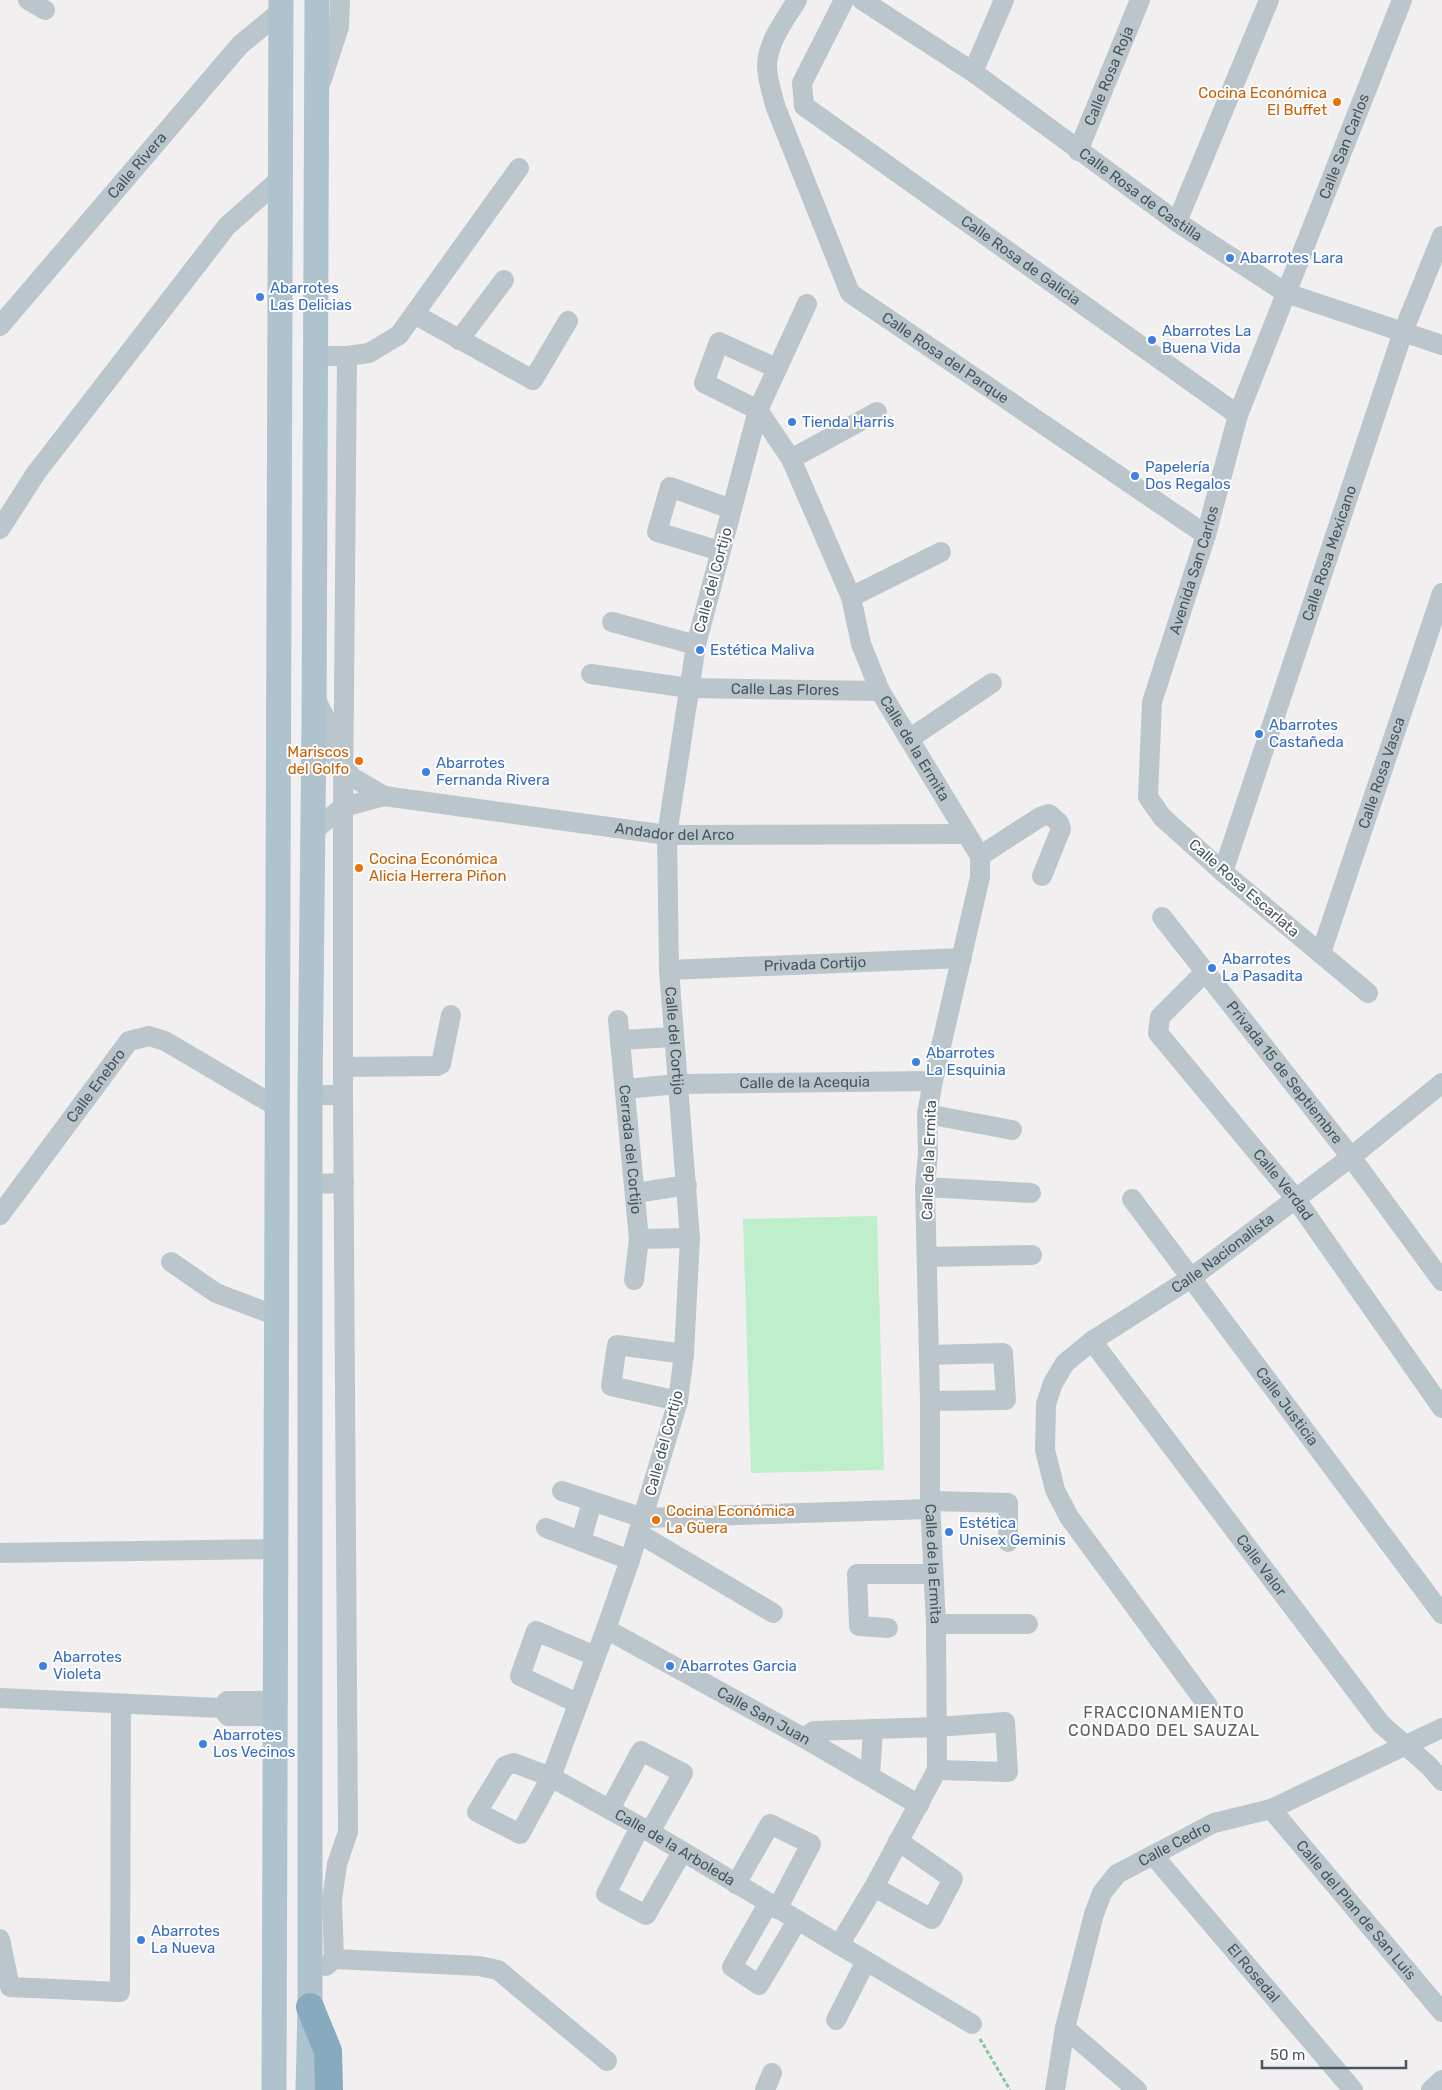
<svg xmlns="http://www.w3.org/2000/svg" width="1442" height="2090" font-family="Rubik,sans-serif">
  <rect width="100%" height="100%" fill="#f2eff0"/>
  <path fill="#beefca" d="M877 1216 884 1470 751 1473 743 1219Z"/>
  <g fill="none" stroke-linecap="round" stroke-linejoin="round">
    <path stroke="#76ce96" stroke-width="3" stroke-dasharray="4 2.5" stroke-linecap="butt" d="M980 2039 1010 2090"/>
    <g stroke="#bbc6cc" stroke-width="20">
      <path d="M28 0 45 10"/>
      <path id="s1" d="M797 0C785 20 768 41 767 65 767 79 772 94 776 108L850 293 1206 535"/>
      <path id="s2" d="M862 0 973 72 1177 222 1286 293 1442 345"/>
      <path d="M973 72 1004 0"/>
      <path d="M321 82 339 27 340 0"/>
      <path id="s3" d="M804 106 1238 415"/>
      <path d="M804 106 802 83 844 0"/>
      <path id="s4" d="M1078 151 1140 0"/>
      <path d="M1177 222 1269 0"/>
      <path id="s5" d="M807 304 758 410 696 645 667 835 669 970 690 1238 684 1354 678 1401 630 1560 606 1629 551 1777 520 1834 477 1812 505 1766 514 1763 551 1777 650 1832 972 2024"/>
      <path d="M414 314 533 380 568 321"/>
      <path id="s6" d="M0 326 240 45 281 11"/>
      <path d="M459 340 504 280"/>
      <path d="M315 356H347L343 807V1095L348 1832 337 1864 332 1900 334 1959"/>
      <path d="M347 356 369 353 399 335 519 168"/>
      <path id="s7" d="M776 368 719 342 704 383 758 410 791 459 851 597 861 644 880 691 980 856V877L933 1081 927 1114 928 1153 925 1187 930 1401V1501L936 1624 937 1770 874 1887 839 1945"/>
      <path d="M791 459 877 412"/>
      <path d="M0 529 36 473 227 226 280 179"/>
      <path d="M720 551 657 532 670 487 731 509"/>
      <path d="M851 597 941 552"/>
      <path d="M612 622 696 645"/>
      <path id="s8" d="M591 674 689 688 880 691"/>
      <path d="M315 697 327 722 331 751 352 777 384 796"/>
      <path d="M909 739 992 683"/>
      <path id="s9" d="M313 831 343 807 384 796 667 835 967 834"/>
      <path d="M980 856 1040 817 1049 814 1059 823 1061 829 1042 876"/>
      <path id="s10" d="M1223 872 1403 332 1442 236"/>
      <path id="s11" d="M1162 917 1351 1157 1442 1281"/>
      <path id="s12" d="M1321 953 1442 593"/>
      <path id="s13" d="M669 970 962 958"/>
      <path id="s14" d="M1204 973 1160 1017 1158 1033 1295 1198 1442 1408"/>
      <path id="s15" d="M1368 993 1223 872 1162 817 1148 797 1152 702 1206 535 1238 415 1402 0"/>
      <path id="s16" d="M618 1020 639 1239 634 1280"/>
      <path d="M620 1040 674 1037"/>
      <path d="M343 1067 437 1066 441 1064 451 1015"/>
      <path id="s17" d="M625 1089 677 1084 933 1081"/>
      <path d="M310 1095H343"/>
      <path d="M927 1114 1012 1130"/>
      <path d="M310 1184 344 1183"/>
      <path d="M925 1187 1031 1193"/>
      <path d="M636 1193 687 1185"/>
      <path id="s18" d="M1132 1199 1442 1614"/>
      <path id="s19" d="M0 1215 129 1041 149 1036 165 1041 277 1107"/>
      <path d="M639 1239 690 1238"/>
      <path d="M927 1257 1032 1255"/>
      <path d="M171 1262 216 1293 277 1316"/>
      <path id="s20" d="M1092 1341 1381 1724 1429 1766 1442 1781"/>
      <path d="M929 1355 1003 1353 1006 1400 930 1401"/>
      <path d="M678 1401 611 1386 617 1345 684 1354"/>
      <path d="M562 1491 643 1518 930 1509"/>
      <path d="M930 1501 1008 1503V1542"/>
      <path d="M546 1528 630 1560"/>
      <path d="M638 1533 773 1613"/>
      <path d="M581 1541 592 1502"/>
      <path d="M0 1553 277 1549"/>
      <path d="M936 1624H1028"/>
      <path d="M888 1628 859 1626 857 1574H933"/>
      <path id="s21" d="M606 1629 804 1738 919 1805"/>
      <path d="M0 1698 221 1708 228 1716H276"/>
      <path d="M577 1703 520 1676 536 1631 595 1656"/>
      <path id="s22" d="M1208 1706 1069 1517 1055 1490 1045 1450 1046 1404 1053 1383 1065 1363 1092 1341 1191 1278 1351 1157 1442 1083"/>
      <path d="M221 1708 227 1701H276"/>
      <path d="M804 1738 814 1731 937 1727 1005 1722 1008 1772 937 1770"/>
      <path d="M870 1776 873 1729"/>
      <path d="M610 1809 641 1751 683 1773 650 1832"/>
      <path id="s23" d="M1271 1809 1442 2012"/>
      <path d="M640 1827 606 1894 646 1915 682 1852"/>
      <path id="s24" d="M1153 1855 1353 2090"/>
      <path d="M736 1884 770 1824 811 1844 777 1909"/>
      <path d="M874 1887 932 1919 953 1879 898 1841"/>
      <path d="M768 1904 732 1967 759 1985 797 1921"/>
      <path d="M0 1939 10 1987 120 1992 121 1704"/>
      <path d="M326 1966 334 1959 479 1966 498 1970 607 2061"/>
      <path d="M836 2020 866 1961"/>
      <path d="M1065 2028 1137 2090"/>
      <path d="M765 2090 772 2073"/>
      <path id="s25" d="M1055 2090 1065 2028 1094 1914 1102 1893 1117 1874 1214 1823 1271 1809 1442 1728"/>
      <path d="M1431 2090 1442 2080"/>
    </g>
    <path stroke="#afc3ce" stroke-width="25" d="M274 2090 281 0
      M308 2090 310 2007V1095L314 723 317 0"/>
    <path stroke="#87aabe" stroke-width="28" d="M310 2007 328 2051 329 2090"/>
  </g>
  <g fill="#e8710a" stroke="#fff" stroke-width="2">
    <circle cx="1337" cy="102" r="5"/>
    <circle cx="359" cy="761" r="5"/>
    <circle cx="359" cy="868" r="5"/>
    <circle cx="656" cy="1520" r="5"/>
  </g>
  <g fill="#3f7fe0" stroke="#fff" stroke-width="2">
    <circle cx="1230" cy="258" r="5"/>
    <circle cx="260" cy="297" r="5"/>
    <circle cx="1152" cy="340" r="5"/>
    <circle cx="792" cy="422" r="5"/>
    <circle cx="1135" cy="476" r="5"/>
    <circle cx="700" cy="650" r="5"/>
    <circle cx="1259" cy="734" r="5"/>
    <circle cx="426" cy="772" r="5"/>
    <circle cx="1212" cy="968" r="5"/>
    <circle cx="916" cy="1062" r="5"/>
    <circle cx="949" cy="1532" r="5"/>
    <circle cx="43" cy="1666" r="5"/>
    <circle cx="670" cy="1666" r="5"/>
    <circle cx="203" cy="1744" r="5"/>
    <circle cx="141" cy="1940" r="5"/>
  </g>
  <g text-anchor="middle" stroke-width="4" stroke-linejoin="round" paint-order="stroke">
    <g font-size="15" fill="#47565d" stroke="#fff">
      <text dy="5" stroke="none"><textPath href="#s4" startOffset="81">Calle Rosa Roja</textPath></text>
      <text dy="5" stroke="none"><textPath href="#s15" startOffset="979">Calle San Carlos</textPath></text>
      <text dy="5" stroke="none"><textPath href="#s6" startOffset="211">Calle Rivera</textPath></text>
      <text dy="5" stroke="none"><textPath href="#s2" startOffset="340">Calle Rosa de Castilla</textPath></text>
      <text dy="5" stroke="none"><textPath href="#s3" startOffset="266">Calle Rosa de Galicia</textPath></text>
      <text dy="5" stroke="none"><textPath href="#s1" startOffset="431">Calle Rosa del Parque</textPath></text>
      <text dy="5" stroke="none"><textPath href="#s10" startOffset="336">Calle Rosa Mexicano</textPath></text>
      <text dy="5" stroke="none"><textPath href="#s15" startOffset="529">Avenida San Carlos</textPath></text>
      <text transform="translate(713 580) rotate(-75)" y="5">Calle del Cortijo</text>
      <text dy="5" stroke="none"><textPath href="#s8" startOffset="195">Calle Las Flores</textPath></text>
      <text dy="5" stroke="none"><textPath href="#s7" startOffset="542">Calle de la Ermita</textPath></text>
      <text dy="5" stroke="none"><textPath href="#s12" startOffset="190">Calle Rosa Vasca</textPath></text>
      <text dy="5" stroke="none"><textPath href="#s9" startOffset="374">Andador del Arco</textPath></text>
      <text transform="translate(1244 888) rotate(41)" y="5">Calle Rosa Escarlata</text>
      <text dy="5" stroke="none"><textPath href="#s13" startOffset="146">Privada Cortijo</textPath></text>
      <text dy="5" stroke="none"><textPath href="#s5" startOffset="758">Calle del Cortijo</textPath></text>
      <text dy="5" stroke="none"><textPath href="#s11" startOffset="198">Privada 15 de Septiembre</textPath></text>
      <text dy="5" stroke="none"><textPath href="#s17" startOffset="180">Calle de la Acequia</textPath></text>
      <text dy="5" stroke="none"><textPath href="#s19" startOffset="161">Calle Enebro</textPath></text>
      <text dy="5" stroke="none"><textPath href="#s16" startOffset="130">Cerrada del Cortijo</textPath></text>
      <text transform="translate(929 1160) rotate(-88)" y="5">Calle de la Ermita</text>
      <text dy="5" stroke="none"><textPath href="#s14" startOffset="275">Calle Verdad</textPath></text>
      <text dy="5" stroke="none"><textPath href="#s22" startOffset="590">Calle Nacionalista</textPath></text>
      <text dy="5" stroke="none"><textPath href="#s18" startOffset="259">Calle Justicia</textPath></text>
      <text transform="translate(664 1443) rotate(-75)" y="5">Calle del Cortijo</text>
      <text dy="5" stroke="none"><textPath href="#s7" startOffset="1382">Calle de la Ermita</textPath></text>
      <text dy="5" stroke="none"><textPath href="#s20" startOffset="281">Calle Valor</textPath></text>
      <text dy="5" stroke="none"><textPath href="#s21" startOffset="180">Calle San Juan</textPath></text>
      <text dy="5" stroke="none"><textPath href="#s25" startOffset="292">Calle Cedro</textPath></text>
      <text dy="5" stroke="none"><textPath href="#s5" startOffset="1875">Calle de la Arboleda</textPath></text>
      <text dy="5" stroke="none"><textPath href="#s23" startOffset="132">Calle del Plan de San Luis</textPath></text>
      <text dy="5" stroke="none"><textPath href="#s24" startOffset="155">El Rosedal</textPath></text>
    </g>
    <g font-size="15" fill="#c56008" stroke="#fff" text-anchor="end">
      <text x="1327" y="98">Cocina Económica<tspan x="1327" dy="17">El Buffet</tspan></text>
      <text x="349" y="757">Mariscos<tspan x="349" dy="17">del Golfo</tspan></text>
      <text x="369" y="864" text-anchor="start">Cocina Económica<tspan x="369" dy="17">Alicia Herrera Piñon</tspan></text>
      <text x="666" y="1516" text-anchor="start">Cocina Económica<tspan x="666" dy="17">La Güera</tspan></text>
    </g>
    <g font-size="15" fill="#366cbe" stroke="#fff" text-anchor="start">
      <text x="1240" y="263">Abarrotes Lara</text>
      <text x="270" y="293">Abarrotes<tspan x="270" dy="17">Las Delicias</tspan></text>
      <text x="1162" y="336">Abarrotes La<tspan x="1162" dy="17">Buena Vida</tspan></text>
      <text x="802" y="427">Tienda Harris</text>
      <text x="1145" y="472">Papelería<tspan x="1145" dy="17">Dos Regalos</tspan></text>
      <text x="710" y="655">Estética Maliva</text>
      <text x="1269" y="730">Abarrotes<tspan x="1269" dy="17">Castañeda</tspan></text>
      <text x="436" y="768">Abarrotes<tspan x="436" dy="17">Fernanda Rivera</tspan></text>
      <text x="1222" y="964">Abarrotes<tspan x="1222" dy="17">La Pasadita</tspan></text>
      <text x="926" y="1058">Abarrotes<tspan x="926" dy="17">La Esquinia</tspan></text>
      <text x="959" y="1528">Estética<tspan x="959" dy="17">Unisex Geminis</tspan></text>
      <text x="53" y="1662">Abarrotes<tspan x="53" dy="17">Violeta</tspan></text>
      <text x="680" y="1671">Abarrotes Garcia</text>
      <text x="213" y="1740">Abarrotes<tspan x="213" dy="17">Los Vecinos</tspan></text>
      <text x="151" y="1936">Abarrotes<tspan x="151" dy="17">La Nueva</tspan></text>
    </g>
    <g font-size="16" letter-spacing="1" fill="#5c6164" stroke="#fff">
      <text x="1164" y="1718">FRACCIONAMIENTO<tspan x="1164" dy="18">CONDADO DEL SAUZAL</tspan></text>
    </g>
  </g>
  <path d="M1262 2060v8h144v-8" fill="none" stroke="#47565d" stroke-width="2.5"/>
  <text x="1270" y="2060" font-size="15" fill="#47565d" stroke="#ffffff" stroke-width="4" paint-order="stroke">50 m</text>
</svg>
